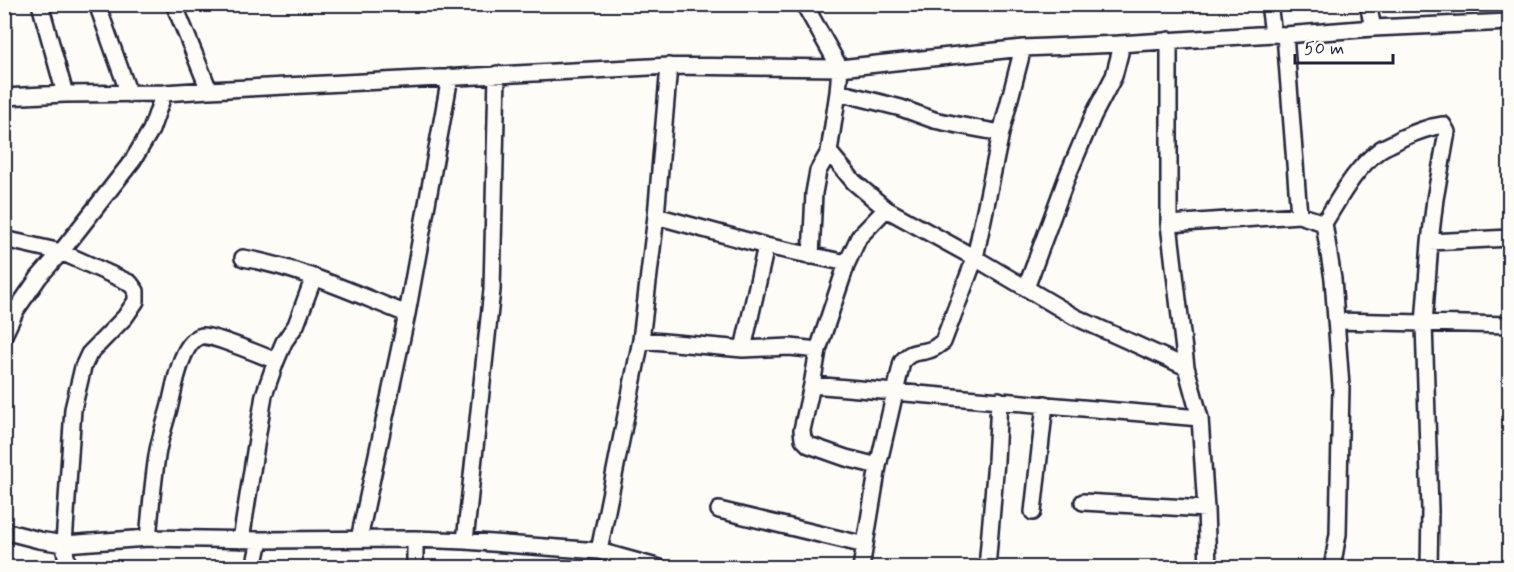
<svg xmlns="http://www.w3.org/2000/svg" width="1514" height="572" font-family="Mynerve,sans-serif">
  <rect width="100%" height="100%" fill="#fdfcf7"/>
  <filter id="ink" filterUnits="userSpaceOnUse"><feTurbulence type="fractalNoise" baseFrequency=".0167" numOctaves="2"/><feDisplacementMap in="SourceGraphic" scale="12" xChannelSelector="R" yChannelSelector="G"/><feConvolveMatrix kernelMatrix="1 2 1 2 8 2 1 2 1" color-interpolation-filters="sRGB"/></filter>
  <g filter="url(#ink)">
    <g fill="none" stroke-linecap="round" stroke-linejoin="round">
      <g stroke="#22223b" stroke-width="20">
        <path id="minor" d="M40 4 65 94
          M97 4 129 94
          M174 4 209 90
          M804 4 840 68 838 92 829 152 854 182 886 209 975 258 1075 317 1186 367
          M1269 4 1273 34
          M1368 4 1373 28
          M1285 35 1299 215
          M1169 40V224L1186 367 1200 418 1206 509 1208 568
          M838 92 901 108 934 120 958 125 1001 133
          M4 97 65 94 164 93 209 90 669 66 840 68 1023 48 1119 44 1273 34 1285 35 1373 28 1510 22
          M656 216 766 246 847 263
          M1169 224 1299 215 1324 223
          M4 239 61 252 130 283 136 291V301L125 317 89 354 83 367 73 409 64 544 68 568
          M1430 242 1510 238
          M811 256 814 193 818 171 829 152
          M243 258C301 268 353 293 407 314
          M1026 288 1067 177 1093 116 1114 76 1120 53 1119 44
          M1336 321 1510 325
          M4 335 16 310 39 277 61 252 133 160 151 130 164 93
          M641 340 743 349 790 347 818 350
          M743 349 766 246
          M812 385 1200 418
          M878 466 846 458 809 445 803 439 802 430 812 385 818 350 847 263 859 237 886 209
          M1083 502 1206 509
          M719 510 865 545
          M1033 512 1045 404
          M4 531 39 540 64 544 148 538 260 540 415 539 465 541 599 551 660 568
          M148 538C151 509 153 479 158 450 161 435 166 420 170 405 174 389 181 340 202 336 210 334 264 356 276 361
          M359 539 407 314 450 77
          M241 540 264 395 276 361 284 342 296 325 314 277
          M465 541 492 290 497 74
          M599 551 641 340 656 216 669 66
          M254 568 260 540
          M415 568V539
          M861 568 878 466 902 362C912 348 921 355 934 348 935 348 942 342 943 342L975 258 1001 133 1023 48
          M987 568 996 461 999 400
          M1332 568 1338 534 1341 386 1333 279 1324 223C1341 196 1355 168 1381 149 1388 145 1396 142 1402 138 1416 132 1428 127 1443 125L1447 132 1435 199 1430 242 1424 324 1430 510 1429 568"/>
      </g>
      <use href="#minor" stroke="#fdfcf7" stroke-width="15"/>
    </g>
  </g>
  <rect width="1514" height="572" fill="none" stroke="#fdfcf7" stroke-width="24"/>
  <rect x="12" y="12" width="1490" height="548" fill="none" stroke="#22223b" stroke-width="2" filter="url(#ink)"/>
  <path d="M1295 54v9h98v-9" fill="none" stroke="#22223b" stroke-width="3"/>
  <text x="1304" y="54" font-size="18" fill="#22223b" stroke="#fdfcf7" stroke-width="4.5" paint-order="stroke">50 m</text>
</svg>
